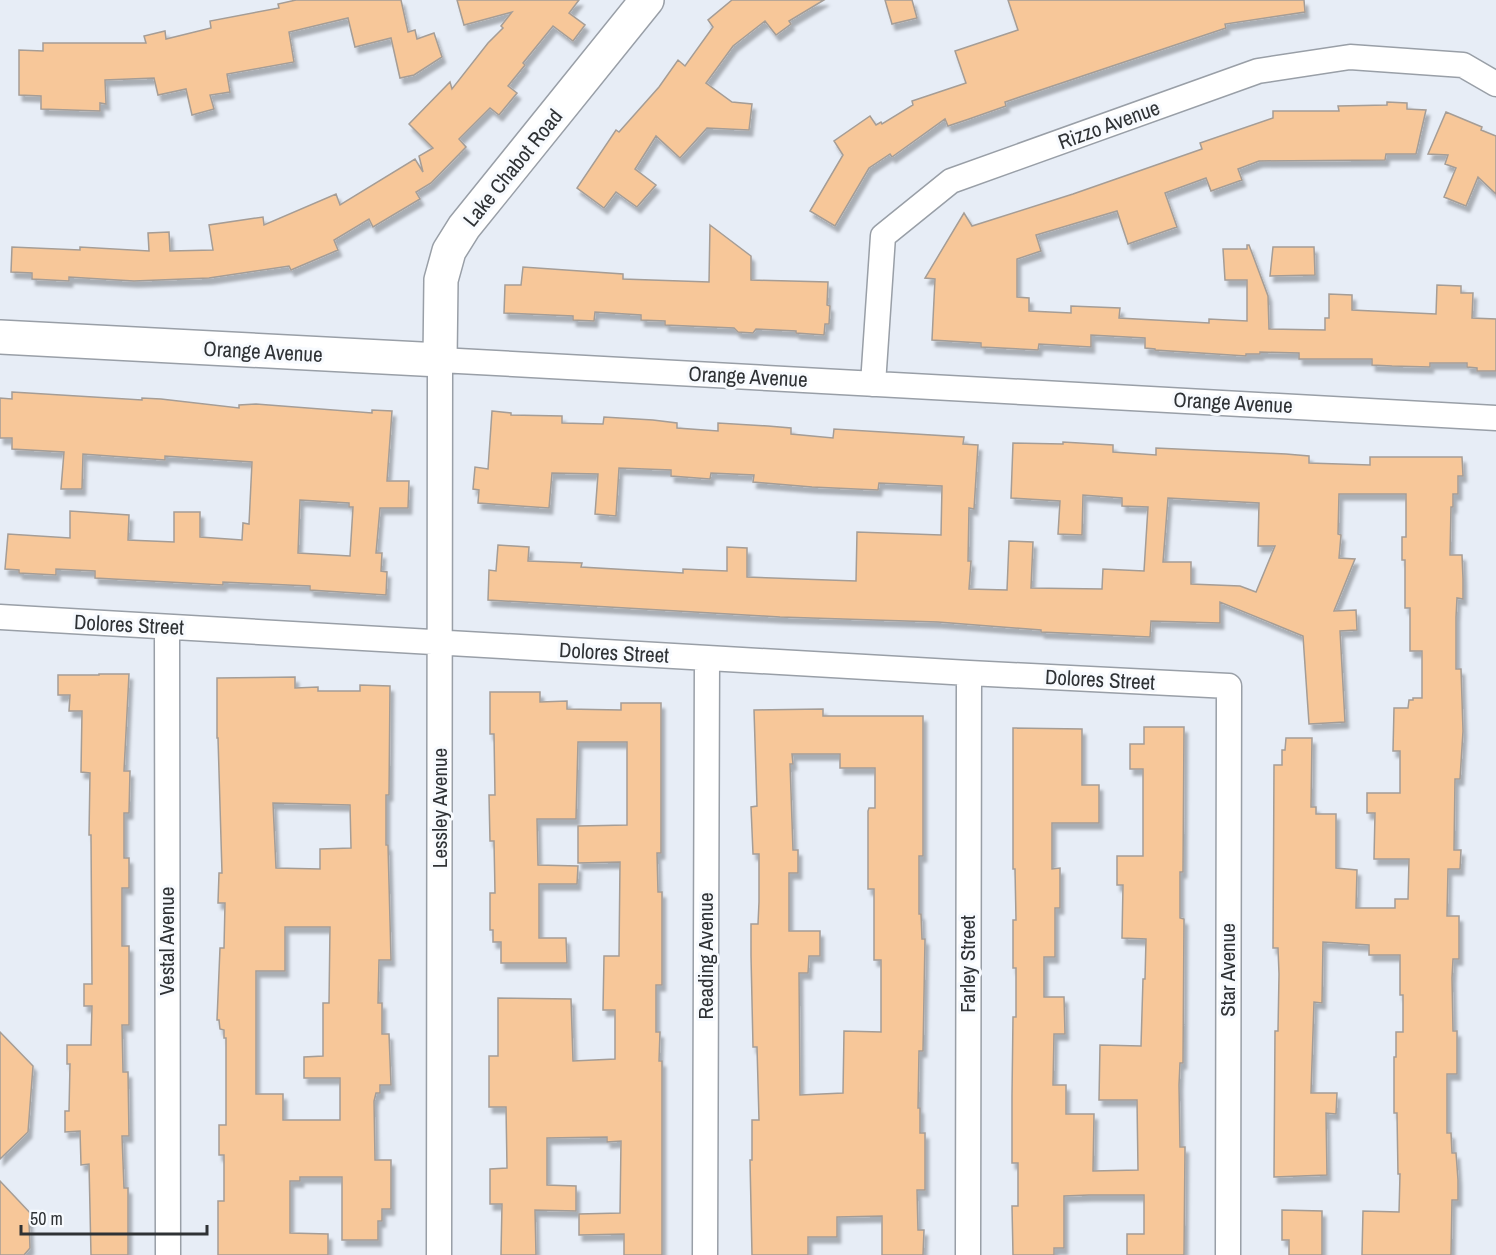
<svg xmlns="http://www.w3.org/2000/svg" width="1496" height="1255" font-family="'Archivo Narrow',sans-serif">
  <defs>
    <filter id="shadow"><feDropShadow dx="3.5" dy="6" stdDeviation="1.5" flood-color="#0004"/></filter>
  </defs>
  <rect width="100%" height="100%" fill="#e7edf6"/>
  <path fill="#f7c799" stroke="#a59d96" stroke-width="1.5" fill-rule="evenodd" filter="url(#shadow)" d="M296 0H401L408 32 415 30 417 39 434 33 442 57 414 75 400 78 391 38 355 47 348 18 289 32 294 62 227 74 230 92 210 95 214 109 192 115 186 89 158 95 154 78 105 80 106 104 100 103V111L41 109V96L19 95V50L43 51V43H146L144 36 165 31 166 39 211 28 210 21 279 8 278 4Z
    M457 0H579L569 13 585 25 573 41 553 26 523 63 525 65 508 86 517 93 499 115 490 108 459 139 466 147 431 183 416 192 420 199 373 227 369 219 334 240 338 250 291 270 289 266 209 278 134 281 69 277V281L32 279V273L11 272 12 247 80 250V247L149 251 148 233 169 232 170 251 213 250 209 225 263 217 264 225 336 194 340 205 415 159 423 172 419 156 433 148 409 124 450 82 452 89 488 43 503 28 501 26 512 12 464 25Z
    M732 0H824L789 21 791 24 776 35 765 21 733 46 706 83 732 102 752 104 749 130 707 128 680 158 656 136 635 169 656 185 637 207 616 192 604 208 577 188 616 130 619 132 659 87 678 60 685 66 713 27 708 20Z
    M885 0H912L917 18 892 24Z
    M1008 0H1304L1305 12 1225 24 1226 28 1005 102 1006 106 969 119 948 126 945 119 892 157 890 154 869 168 835 226 810 211 843 155 834 141 870 116 876 125 881 122 882 124 913 105 912 101 966 83 955 51 1018 30Z
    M1387 102 1407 103V109L1426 110 1416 154H1386L1385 160 1259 161 1238 169 1242 180 1211 191 1206 178 1165 193 1177 227 1128 244 1117 211 1036 235 1041 251 1017 259V297L1029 298V311L1071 313V306L1120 308 1119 318 1209 323V319L1247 321V280H1225L1223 249H1247V245H1249L1268 296 1269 329 1325 330V318H1329V294L1352 295V310L1436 314 1437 285 1461 286V293H1473L1472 318 1496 319V371H1477V368L1467 367V363H1430V367L1392 366 1372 365V359H1299V353L1260 352V354H1246V356L1155 350V349L1145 348V338L1091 335V347L1039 344 1038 350 981 347V343L932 340 935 279 925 278 964 213 972 226 1073 194 1202 149 1200 143 1273 118V111H1339L1338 106 1387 105Z
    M1446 112 1482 127 1481 130 1496 136V194L1478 177 1466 206 1444 197 1456 168 1445 164 1448 155 1428 154Z
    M710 225 751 256V280L828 282 827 305 830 306 829 324H825L824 335 796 333V331L756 329 753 333 738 332 734 328 665 325V321L641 320V315L595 312 594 321 573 320V316L504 313 505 285H521L523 267 623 274V279L709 282Z
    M1273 247H1314L1315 275 1270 276Z
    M12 392 142 400V398L161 399 239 408V405L256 404 372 413V410L392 411 387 481H409L408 508H380L376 553H382L381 571 387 572 386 595 310 590V586L223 582V585L95 578V571L56 569V575L19 573V570L5 569 8 534 70 538V511L129 515 128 540 174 542V512H200V537L242 540 243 523 249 524 252 462 165 456V460L83 454 82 489H61L64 452 12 449V438H0V398L12 399ZM300 500 349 503V507H353L350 556 298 553Z
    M492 411 511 413V415L562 416V423L603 424 604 417 653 420 677 423V428L718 431V423L768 426 791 428V434L833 438 834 429 964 437 963 444 978 445 974 509 969 508 968 561H971L969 589 1007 590 1009 541 1033 542 1031 588 1102 589 1103 569 1144 571 1148 507 1122 506V498L1083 495 1082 535 1058 534 1060 501 1011 498 1013 443 1063 444V442L1113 445V452L1156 455V448L1286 454 1309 456V463L1370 465V457H1462L1463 476H1458V494H1453V507H1451L1450 555H1462L1463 579V599L1457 598 1456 617V669H1461L1463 731 1460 779H1455L1454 850H1461L1460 869H1448L1447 916H1459V959H1453L1452 978 1453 1031H1457V1074H1447V1133H1451L1452 1153H1456L1458 1180V1200H1452L1451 1255H1362L1363 1211 1399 1212 1400 1174H1398L1397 1113H1394V1057H1396V1032H1403V995H1400V955H1369V945L1323 942 1322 1003 1314 1002 1311 1093H1337L1336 1114 1326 1113 1327 1175 1274 1177 1275 1031H1278L1279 974 1278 948H1273L1274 765H1282V750H1285L1286 738H1312L1311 807H1316V814H1336V868L1357 870 1356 908H1395V899H1408L1409 859H1374L1375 813H1367V793H1400V751H1393L1394 708H1408L1409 700H1413V698H1422V651H1410V608H1405V560H1402V537H1406V494H1339L1338 534 1341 535 1339 558 1355 559 1334 611 1356 610 1357 630 1340 631 1345 722 1309 724 1303 636 1220 602V623L1151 621 1150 637 1041 632V630L938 622 780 617 488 600 489 570 496 571 498 545 529 547 528 561 582 563 581 567 683 573V569L727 571V547L747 548V577L856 581 857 532 941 535 942 486 879 483 878 490 812 487 753 482 754 475 711 473 710 479 671 476V470L619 468 616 516 595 514 598 474 552 473 549 508 478 503 479 490 473 489 475 467 488 469ZM1168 498 1259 503 1258 546H1275L1256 592 1240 586 1191 584V562H1163Z
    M99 674H129L124 771H130L129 813H124V858H129V888H122V946H129V1025H122L123 1072H128L129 1136H122L124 1188H128V1255H91L89 1164 81 1165 80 1131 65 1132V1111H69L70 1064H67V1045H91L92 1006H84V984H92L91 835H89L90 773 81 772 82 711H69L70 695H58V675H99Z
    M295 677V688L318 687V691H360V685L390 686 389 795H386V845H388L391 960H379L378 1003H382V1034H389L391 1085H380V1093H376L374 1101 375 1160H391V1209H382V1221H378V1240H342V1177H300V1181H290V1233L328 1234V1255H218V1201H224V1155H219V1125H226V1038H224V1030L220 1029 219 1020H217L220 948H224L225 903H218L219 873H222L218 738H217V678ZM273 803 350 805 351 848 320 849V869L276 868ZM285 927H330L329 1003H323V1056L304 1057V1078H340V1120H283V1094H256V971H285Z
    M490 692H540V702L567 701V709L621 710V703H661V853H657L658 892H662V985H656V1032H660L659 1061H662V1255H624V1234L579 1235V1214L620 1213 621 1141 607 1142V1137L547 1138V1185L576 1186V1211L535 1210 536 1255H501L502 1204H490V1169L507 1168 506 1107H489V1056H498V998L571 999 573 1061 615 1059V1010H603L604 956H619L620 862 578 863V826L627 825V742H578L576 819H537L538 865 578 866 577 884H539V938H566L567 963H501V942H493V930H490V893H495L494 841H490L489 795H495L494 734H490Z
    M823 709V716H923V856H919V914H921L922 939H925L923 1051H919L918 1108H920V1133H925V1190H917L918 1230H924L923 1255H882V1216L837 1217V1237H808V1255H752L750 1160H752V1120H759L757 1047H753L751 956V924H758L759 902V854H753L751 807 757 806 754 710ZM792 754H840V768H875V808H869L868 811V889H874V960H881V1032L844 1031 843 1093 800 1095 799 973H808L809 956H820V931H789V873H798V850H793L790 764H793Z
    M1144 727H1184L1183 872H1180V918L1184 919 1183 1063H1180L1179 1085 1180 1147H1185L1184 1255H1127V1234H1144V1195H1089L1064 1196V1248H1054V1255H1013L1012 1206H1018V1163H1012V1096L1013 1017H1016V968H1013V920H1016L1015 869H1013V728L1082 729V785H1099V823H1052V869L1060 868V908H1055V957H1044V997H1064L1065 1034H1054L1053 1085H1066V1114H1094L1093 1171 1138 1170 1137 1100H1099L1100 1045 1141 1046 1143 979H1145L1146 939 1122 938 1123 885H1117V856H1143V769H1130V744H1144Z
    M0 1032 33 1066 28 1132 0 1159Z
    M0 1181 33 1216 29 1221 30 1248 24 1255H0Z
    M1282 1210 1322 1211V1255H1289V1240H1282Z"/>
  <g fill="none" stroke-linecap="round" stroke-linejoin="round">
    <g stroke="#999fa7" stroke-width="27">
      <path id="street" d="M873 384 883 236 951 181 1258 71 1350 57 1463 65 1496 84
        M0 617 969 673 1229 686 1228 1255
        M167 628 168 1255
        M439 1255 440 360 1496 418
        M705 1255 707 658
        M968 1255 969 673"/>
    </g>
    <g stroke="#999fa7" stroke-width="36">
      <path id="secondary" d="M0 337 440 360 441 280 449 251 464 227 647 0"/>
    </g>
    <use href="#street" stroke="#fff" stroke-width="24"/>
    <use href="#secondary" stroke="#fff" stroke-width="33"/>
  </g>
  <g text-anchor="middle" stroke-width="6" stroke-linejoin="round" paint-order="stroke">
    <g font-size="21" fill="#2f3235" stroke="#f7fafe">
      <text transform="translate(1109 125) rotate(-20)" y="7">Rizzo Avenue</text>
      <text transform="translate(513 168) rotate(-51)" y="7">Lake Chabot Road</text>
      <text transform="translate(263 352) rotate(3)" y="7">Orange Avenue</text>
      <text transform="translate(748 377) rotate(3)" y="7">Orange Avenue</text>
      <text transform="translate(1233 403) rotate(3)" y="7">Orange Avenue</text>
      <text transform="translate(129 625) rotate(3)" y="7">Dolores Street</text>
      <text transform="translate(614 653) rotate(3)" y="7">Dolores Street</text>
      <text transform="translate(1100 680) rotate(3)" y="7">Dolores Street</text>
      <text transform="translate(440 808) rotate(-90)" y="7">Lessley Avenue</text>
      <text transform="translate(167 941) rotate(-90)" y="7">Vestal Avenue</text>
      <text transform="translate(706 956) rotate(-90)" y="7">Reading Avenue</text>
      <text transform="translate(968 964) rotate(-90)" y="7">Farley Street</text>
      <text transform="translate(1228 970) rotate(-90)" y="7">Star Avenue</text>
    </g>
  </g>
  <path d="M21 1225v9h186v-9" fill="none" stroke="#2f3235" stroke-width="3"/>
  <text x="30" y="1225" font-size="18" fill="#2f3235" stroke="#f7fafe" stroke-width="4.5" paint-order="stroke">50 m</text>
</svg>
